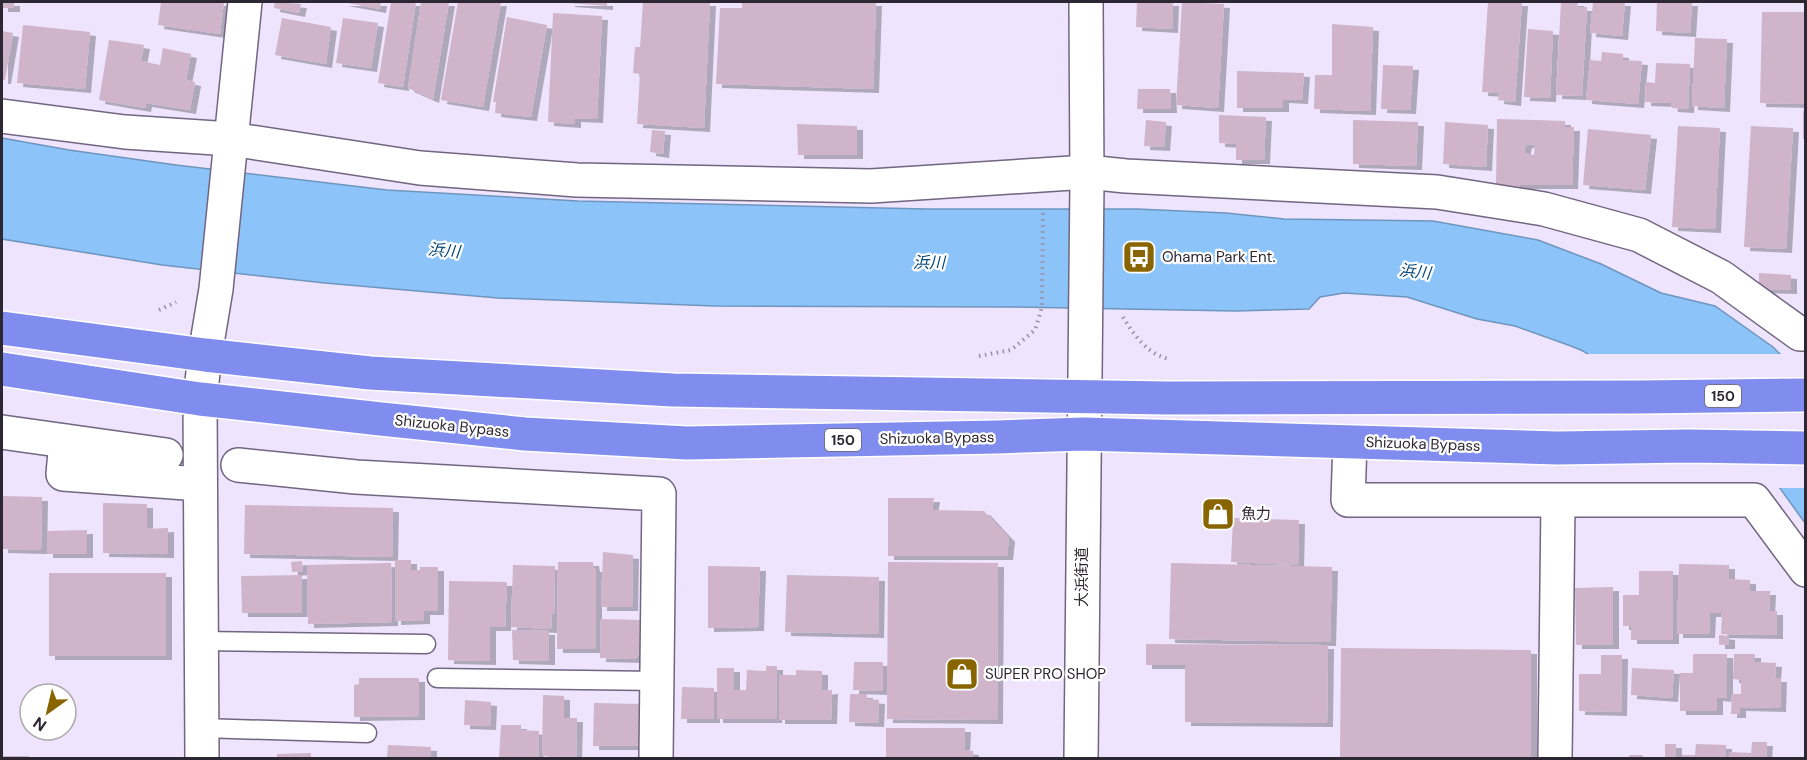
<svg xmlns="http://www.w3.org/2000/svg" width="1807" height="760" font-family="'DM Sans','Noto Sans JP',sans-serif">
  <defs>
    <filter id="shadow"><feDropShadow dx="6" dy="4" stdDeviation="0" flood-color="#0004"/></filter>
  </defs>
  <rect width="100%" height="100%" fill="#eee4fd"/>
  <path fill="#8cc4fa" stroke="#6f95be" stroke-width="1.5" d="M2 138 69 150 176 165 387 190 578 201 925 209H1137L1226 213 1284 219 1433 221 1538 240 1601 264 1661 293 1715 306 1773 347 1805 379V523L1774 480 1583 351 1571 346 1515 326 1477 319 1407 297 1344 293 1320 297 1309 309 1236 311 1014 307 715 306 498 298 325 283 162 265 2 239Z"/>
  <path fill="#eee4fd" d="M1582 354H1785L1806 374 1805 488H1776L1772 483Z"/>
  <path fill="#cfb4ca" fill-rule="evenodd" filter="url(#shadow)" d="M2 2H14V8H2Z
    M161 2H224L220 34 158 25Z
    M275 2 301 4 299 13 274 8Z
    M342 2H381L380 9Z
    M391 2H416L403 87 378 83Z
    M421 2H449L433 99 408 88Z
    M458 2H501L483 107 441 100Z
    M569 2H607V6L569 3Z
    M643 2H710L704 128 637 124 640 74 633 73 635 47H640Z
    M742 2H876L873 89 716 84 720 8H742Z
    M1137 2H1173L1172 29 1136 27Z
    M1182 2 1224 4 1218 108 1176 105Z
    M1488 2H1522L1515 102 1498 100 1499 93 1482 92Z
    M1561 2H1578L1577 7H1587L1582 96 1556 95Z
    M1593 2H1625L1622 36 1590 33Z
    M1657 2H1692L1690 33 1656 31Z
    M1762 12H1806L1805 104 1760 103Z
    M553 13 602 16 597 119 575 118V124L548 122Z
    M507 17 547 25 531 117 495 113 496 102H493Z
    M282 18 331 27 326 64 275 55Z
    M343 18 378 23 371 68 336 63Z
    M1332 24 1373 27 1370 111 1314 109 1315 75H1332Z
    M23 25 90 32 85 89 17 83Z
    M1528 29 1553 31 1550 98 1524 97Z
    M2 31 13 33 5 80H2Z
    M1695 38 1727 39 1724 108 1692 106Z
    M109 40 144 45 141 61 160 65 163 48 191 54 186 80 195 82 190 110 146 103 145 108 99 100Z
    M1602 52 1623 54V60L1642 61 1638 104 1586 100 1590 60 1601 61Z
    M1656 63 1690 64 1688 109 1672 108 1671 103 1645 102 1646 82 1655 83Z
    M1383 65 1413 66 1410 110 1381 109Z
    M1237 71 1304 73 1302 100 1283 99V108H1237Z
    M1138 89H1170L1171 109H1137Z
    M1803 111H1806V139H1803Z
    M1219 115 1266 117 1264 160H1236V144L1219 143Z
    M1497 119 1565 121V127H1574L1572 185H1520V187L1496 186ZM1526 144 1535 145 1534 155 1524 153Z
    M1146 120 1166 122 1164 147 1144 146Z
    M1353 120 1418 122 1416 166 1353 164Z
    M1445 122 1488 125 1486 167 1443 164Z
    M797 124 857 126V155H798Z
    M1678 126 1720 128 1715 229 1672 227Z
    M1751 126 1793 128 1786 249 1744 247Z
    M1588 129 1651 135 1645 190 1583 185Z
    M652 130 665 131 663 154 650 152Z
    M1759 273 1791 275V290L1759 289Z
    M2 496 42 497 41 550 2 549Z
    M888 498H934L932 510 984 511 1009 538 1007 556H888Z
    M103 503 147 504V529L168 528V554L103 553Z
    M245 505 393 508 392 557 244 554Z
    M1233 518 1299 520 1298 565 1231 562Z
    M87 530V554H47V531Z
    M603 552 633 555 632 607H601Z
    M395 560H411V570H420V567H438V611H424V620L395 621Z
    M302 561 303 571 292 572 291 562Z
    M558 562H593L594 568H596V649H557Z
    M888 562 998 563 997 720 887 719Z
    M391 563 392 622 308 624 307 565Z
    M1171 563 1332 567 1330 642 1169 639Z
    M1679 564 1729 565V579L1750 580V591H1770L1769 611H1777V635L1721 634 1722 613H1710L1709 634H1677Z
    M513 565 555 566 554 614H552L551 629 511 627Z
    M708 566 760 567 758 627 708 628Z
    M1639 571H1673V640H1631V626H1623V595H1639Z
    M49 573H166V656H49Z
    M302 575V613H242L241 576Z
    M787 575 879 577 878 634 785 632Z
    M449 581 507 582 505 627H490V661L448 660Z
    M1613 587V645H1576L1575 588Z
    M601 619 644 620 645 648 635 659 600 658Z
    M512 630 549 631V661L513 660Z
    M1719 635 1729 636V645H1719Z
    M1146 644 1328 645 1327 723 1185 722V665H1146Z
    M1341 648 1531 650V758H1340Z
    M1693 654H1727V698L1717 697V711H1680V673H1693Z
    M1734 654H1755V662L1776 663 1775 678H1781L1780 708 1740 707V714H1731L1732 694H1741V680L1733 679Z
    M1601 655H1622L1621 712 1579 711V674H1601Z
    M854 662H883V691L853 690Z
    M766 666H777L776 719H717V668H734V690H746L747 670 766 671Z
    M1632 668 1674 670 1672 698 1631 695Z
    M796 670 822 671V691L832 690 831 720H779V675H796Z
    M359 678H419V716L354 717V685L359 684Z
    M682 687 714 688V719H681Z
    M850 694H867V699L879 700 878 723 849 722Z
    M543 695 564 696V718H577L576 757 542 756Z
    M465 700 491 702 490 726 464 725Z
    M594 703 643 704 642 746H593Z
    M501 725H521V730L539 731 538 758H499Z
    M886 728H965L964 750 973 751V758H886Z
    M1752 742H1767L1766 758H1729V752L1751 753Z
    M1665 744H1676V758H1665Z
    M1696 744 1726 745V758H1682V755H1695Z
    M388 745 431 747V758H387Z
    M311 753V758H277V754Z
    M1629 755H1643V758H1629Z
    M2 756H29V758H2Z"/>
  <g fill="none" stroke-linecap="round" stroke-linejoin="round">
    <g stroke="#716580" stroke-width="21">
      <path id="lane" d="M201 641 426 644
        M437 678 657 681
        M202 728 367 733"/>
    </g>
    <g stroke="#716580" stroke-width="36">
      <path id="street" d="M2 116 125 132 231 139 420 168 577 180 871 186 1087 172 1126 176 1437 192 1544 209 1639 235 1721 277 1800 334H1806
        M2 432 166 455
        M66 441 63 474 200 484
        M1350 442 1348 500H1754L1806 570
        M238 465 356 477 659 494 656 758
        M202 758 200 399 205 355 216 289 245 2
        M1555 758 1558 501"/>
    </g>
    <g stroke="#716580" stroke-width="36">
      <path id="secondary" d="M1081 758 1087 182 1086 2"/>
    </g>
    <g stroke="#fff" stroke-width="36">
      <path id="highway" d="M2 328 205 355 370 373 673 390 1167 398 1640 397 1806 395
        M2 369 200 399 381 419 525 434 687 443 997 437 1083 434 1557 448 1689 446 1806 448"/>
    </g>
    <path stroke="#978fa2" stroke-width="4" stroke-dasharray="1.5 4.5" stroke-linecap="butt" d="M159 310 176 302
      M1123 317C1134 335 1147 354 1169 359
      M979 356 1011 350 1035 330 1042 307 1043 210"/>
    <use href="#lane" stroke="#fff" stroke-width="18"/>
    <use href="#street" stroke="#fff" stroke-width="33"/>
    <use href="#secondary" stroke="#fff" stroke-width="33"/>
    <use href="#highway" stroke="#808cee" stroke-width="33"/>
  </g>
  <defs>
    <g id="bus-square" transform="scale(1.725)"><rect x="-9" y="-9" width="18" height="18" rx="4" fill="#886501" stroke="#fff"/><path d="M-5-6H5V4H4V6H2V4H-2V6H-4V4H-5ZM-3.5-4V0h7V-4ZM-3.5 1.2v1.5H-2V1.2ZM2 1.2v1.5H3.5V1.2Z" fill="#fff"/></g>
    <g id="shop-square" transform="scale(1.725)"><rect x="-9" y="-9" width="18" height="18" rx="4" fill="#886501" stroke="#fff"/><path d="M-5-2.5h2.3a2.7 3.5 0 0 1 5.4 0H5L5.5 6h-11ZM-1.5-2.5h3a1.5 2.3 0 0 0-3 0Z" fill="#fff"/></g>
  </defs>
  <g fill-rule="evenodd">
    <use href="#bus-square" x="1139" y="257"/>
    <use href="#shop-square" x="1218" y="514"/>
    <use href="#shop-square" x="962" y="674"/>
  </g>
  <g text-anchor="middle" stroke-width="4.5" stroke-linejoin="round" paint-order="stroke">
    <g fill="#fff" stroke="#6b6870" stroke-width="1.5">
      <rect x="1705" y="385" width="36" height="22" rx="4.5"/>
      <rect x="825" y="429" width="36" height="22" rx="4.5"/>
    </g>
    <g font-size="14" font-weight="bold" fill="#2c2732">
      <text x="1723" y="401">150</text>
      <text x="843" y="445">150</text>
    </g>
    <g font-size="15" fill="#2c2732" stroke="#fff" text-anchor="start">
      <text x="1162" y="262">Ohama Park Ent.</text>
      <text x="1241" y="519">魚力</text>
      <text x="985" y="679">SUPER PRO SHOP</text>
    </g>
    <g font-size="15" fill="#2c2732" stroke="#fff">
      <text transform="translate(452 426) rotate(6)" y="5">Shizuoka Bypass</text>
      <text transform="translate(937 438) rotate(-1)" y="5">Shizuoka Bypass</text>
      <text transform="translate(1423 444) rotate(2)" y="5">Shizuoka Bypass</text>
      <text transform="translate(1082 577) rotate(-90)" y="5">大浜街道</text>
    </g>
    <g font-size="16" font-style="italic" fill="#054777" stroke="#fff">
      <text transform="translate(444 250) rotate(5)" y="6">浜川</text>
      <text x="929" y="268">浜川</text>
      <text transform="translate(1415 271) rotate(6)" y="6">浜川</text>
    </g>
  </g>
  <rect width="1807" height="760" fill="none" stroke="#2c2732" stroke-width="6"/>
  <g transform="translate(48 712) rotate(214)"><circle r="28" fill="#ffffff" stroke="#aba9ad" stroke-width="1.5"/>
  <path d="M0-4.5L10 22L0 15L-10 22Z" fill="#886501"/>
  <text y="-9" font-size="16" font-weight="bold" text-anchor="middle" fill="#2c2732">N</text>
  </g>
</svg>
